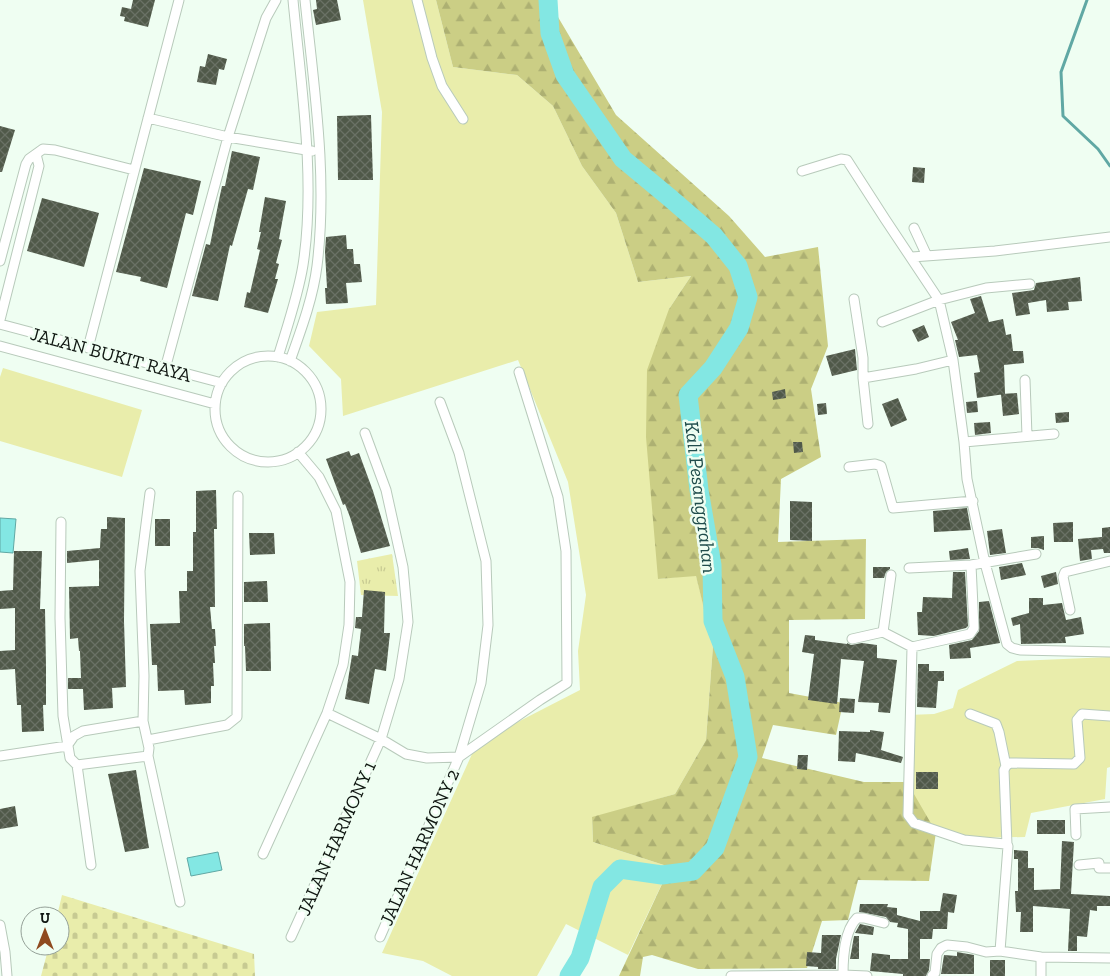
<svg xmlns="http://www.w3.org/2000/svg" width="1110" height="976" font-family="'Zilla Slab',serif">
  <defs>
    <pattern id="forest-firs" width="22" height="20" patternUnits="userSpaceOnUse" patternTransform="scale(1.25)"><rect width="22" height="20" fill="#cbce85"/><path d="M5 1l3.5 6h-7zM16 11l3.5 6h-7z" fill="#adb072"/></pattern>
    <pattern id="cemetery-stones" width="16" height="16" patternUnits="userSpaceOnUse" patternTransform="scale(1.25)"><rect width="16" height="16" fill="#e9edab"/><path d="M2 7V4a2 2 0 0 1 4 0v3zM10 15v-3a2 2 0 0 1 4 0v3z" fill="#c7ca92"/></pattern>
    <pattern id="park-tufts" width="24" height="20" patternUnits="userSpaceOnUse" patternTransform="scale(1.25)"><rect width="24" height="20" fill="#e9edab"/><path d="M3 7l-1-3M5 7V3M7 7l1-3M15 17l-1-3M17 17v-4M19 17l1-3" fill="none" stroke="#c7ca92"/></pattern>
    <pattern id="building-cross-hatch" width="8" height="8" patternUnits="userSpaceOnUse" patternTransform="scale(1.25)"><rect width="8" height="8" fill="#505949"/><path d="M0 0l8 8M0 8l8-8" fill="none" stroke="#6a7165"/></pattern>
  </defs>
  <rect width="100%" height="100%" fill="#effef2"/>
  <path fill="#e9edab" d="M363 0H436L453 67 517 75 553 106 582 166 616 213 638 282 691 276 669 309 658 579 696 575 713 646 706 740 675 794 592 818 593 842 670 867 628 955 566 924 537 976H452L423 961 382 953 477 743 580 690 578 651 586 595 568 482 518 360 343 416 341 379 309 346 317 312 376 305 382 112Z
    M3 368 142 410 122 477 0 441V377Z
    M1110 657V767L1107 768 1105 799 1031 813 1025 837 966 838 913 823 908 715 934 714 953 708 958 690 1017 661Z"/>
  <path fill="url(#forest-firs)" d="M436 0H556L555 12 616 115 729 216 765 257 818 247 828 346 811 389 821 457 781 479 778 542 866 539 865 619 789 620V693L843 703 836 735 773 725 762 758 864 782H907L936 832 929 881 858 880 848 920 822 921 807 968 698 969 652 955 643 957 640 976H619L670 867 593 842 592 817 675 794 706 740 713 646 696 576 658 579 646 437 647 370 669 309 691 276 638 282 616 213 582 166 553 106 517 75 453 67Z"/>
  <path fill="url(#cemetery-stones)" d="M62 895 254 954 255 976H41L49 946H60V916H57Z"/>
  <path fill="url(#park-tufts)" d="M392 554 398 596 361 595 357 561Z"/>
  <path fill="#83e7e3" stroke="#60a8a4" d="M0 518 16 519 13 553 0 552Z
    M218 852 222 870 191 876 187 858Z"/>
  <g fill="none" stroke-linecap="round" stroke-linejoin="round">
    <path stroke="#60a8a4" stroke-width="3" d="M1087 0 1061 72 1063 116 1098 149 1110 166"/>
    <path stroke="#83e7e3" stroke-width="19" d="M548 0 550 33 565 75 623 159 670 198 714 236 738 266 748 297 739 328 713 368 688 395 699 490 712 565 713 621 735 677 748 757 715 848 693 871 662 875 620 869 602 887 580 958 569 976"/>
  </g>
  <path fill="url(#building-cross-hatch)" d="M133 0H155L148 27 124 21 125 17 120 16 122 7 131 9Z
    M316 0H337L341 20 316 25 313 10 317 9Z
    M208 54 227 59 224 70 219 69 216 85 197 82 200 66 205 67Z
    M371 115 373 180H338L337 116Z
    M0 126 15 130 2 172H0Z
    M232 151 260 157 253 190 248 189 232 246 230 245 218 301 192 296 206 244 210 245 219 200 222 186H225Z
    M913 167 925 168 924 183 912 182Z
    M144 168 201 181 193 215 186 213 167 288 140 281 141 277 116 272Z
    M265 197 286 201 279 239 282 240 276 263 279 264 275 279H278L268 313 244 307 247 292 250 293 260 250 257 249 261 232H259Z
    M42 198 99 213 84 267 27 251Z
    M346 235 347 249H353L354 264H360L362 282 346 283 348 303 326 304 325 288H327L325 252 326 237Z
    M1080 277 1082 301 1068 302 1069 310 1047 312 1046 300 1028 303 1030 314 1016 316 1012 293 1034 290 1036 283Z
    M981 296 989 322 1003 319 1006 335 1011 334 1013 351H1023L1024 363 1004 365 1005 394 977 398 974 373 980 372 977 355 959 357 955 340H958L951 322 975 313 970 299Z
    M924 325 929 337 918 342 912 330Z
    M855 349 857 370 832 376 826 356Z
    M785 389 786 398 773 400 772 392Z
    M1017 393 1019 414 1003 416 1001 394Z
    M898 398 907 420 891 427 882 404Z
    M977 401 978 412 967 413 966 402Z
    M826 403 827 414 818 415 817 404Z
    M1069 412V422L1056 423 1055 413Z
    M990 422 991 433 975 435 974 423Z
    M793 442H802L803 452 794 453Z
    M349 451 351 456 359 453 373 491 390 546 361 553 350 517 345 504 343 505 326 459Z
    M216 490 217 529H214L215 607H210L212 629H215L216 646H214L215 663H213L214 686H211V703L185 705 184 690 158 691 157 665H152L150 624 180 623 179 591H187V571H193V532H196V491Z
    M790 501 812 502V541L790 540Z
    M967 508 971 530 934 532 933 511Z
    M107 517 125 518 124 621 126 687 112 688 113 708 84 710 83 689H68V678H81L80 651H79L78 638 70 639 69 587 99 586V560L67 563V551L100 548 101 529H107Z
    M155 519H170V546H155Z
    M1073 522V542H1054L1053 523Z
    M1110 527V553H1104L1103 549 1091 550 1092 559 1080 561 1078 539 1102 537V528Z
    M1002 529 1006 553 990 555 987 531Z
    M249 533H274L275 554 250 555Z
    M1044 536V550L1038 548H1031V537Z
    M968 548 970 559 950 560 949 551Z
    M14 551H42L40 609H45L46 667V705H43L44 731 22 732 21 705H17L15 669 0 670V651L15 650V608L0 609V591L13 590Z
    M1022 563 1026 575 1001 580 999 567Z
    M873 567H890V569L886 572 884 578H873Z
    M953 572H965L968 626 966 628 934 636 918 635 917 612H922L923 597 952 598Z
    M1056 572 1058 584 1044 588 1041 576Z
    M267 581 268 602H244V582Z
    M364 590 385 592 384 633H390L386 671 375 669 369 704 345 699 352 655 358 656 361 629 355 628 356 617H362Z
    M1029 598H1043V605L1062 603 1066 620 1081 617 1084 634 1065 637 1066 643 1021 644 1020 624 1013 626 1011 618 1029 613Z
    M989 601 1000 643 970 648 971 658 950 659 949 645 972 640 979 631V602Z
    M270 623 271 671H246L245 646H244V624Z
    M805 635 815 636V640L847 644V643L851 645 862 643 877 645V658L897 660 890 713 878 712 879 703 858 702 864 661 841 659 837 704 808 700 814 654 802 652Z
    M918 664H929V671H944V681H938L936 708 917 707Z
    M840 698 855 699 854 713 839 712Z
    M870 730 884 732 881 750 903 757 901 763 856 753 855 762 838 761 839 731 870 732Z
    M798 755H808L807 770 797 769Z
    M136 770 149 848 125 852 108 774Z
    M916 772H938V789H916Z
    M15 806 18 826 0 829V809Z
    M1037 820H1065V834H1037Z
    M1062 841 1074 842 1071 894 1110 896V906H1097V911L1090 910 1087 937 1077 936V951H1068L1070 909 1033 906V932H1020L1021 912H1016L1015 891H1018V859H1014V850L1028 851V868H1034V890L1060 889Z
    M943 893 957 895 954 913 948 912 947 929H933L932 939H920V959H930L929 970 926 976H903V974L870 971 872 953 890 955V959H908V929L897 927 898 923 890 922 886 917 859 912 860 904H888L887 907 897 908V915L920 921V911H940Z
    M860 924 874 927 873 935 855 933Z
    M822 935H841L836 959V969H818V967L806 966 807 952 821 953Z
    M854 936H859V959H850Z
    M957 952 974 955V974H941L944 955 957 956Z
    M990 960H1005V976H990Z"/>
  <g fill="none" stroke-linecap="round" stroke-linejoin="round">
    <g stroke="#b8cabb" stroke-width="11">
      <path id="street" d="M417 0 432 58 442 86 463 119
        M148 118 228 137 312 151
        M802 171 841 159 847 160 885 219 939 300 953 360 964 442 967 479 985 563 1007 644 1012 648 1020 650 1110 652
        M914 228 927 256
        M912 257 995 251 1110 237
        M0 261 26 164 29 159 43 149 55 150 134 170
        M854 299 863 358V378
        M0 320 39 166 36 154
        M882 322 939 300 986 288 1030 284
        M0 324 222 383
        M0 346 215 404
        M88 348 179 0
        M215 409a53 53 0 1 1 106 0a53 53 0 1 1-106 0Z
        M278 357C287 327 298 296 303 265 316 181 301 85 293 0
        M290 361C301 330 313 298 317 266 328 177 314 88 305 0
        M165 369 228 137 266 18 276 0
        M1025 380 1027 436
        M868 424 863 378 916 369 953 360
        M964 442 1054 434
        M849 467 875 464 881 466 893 508 973 501
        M909 568 971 565 1036 554
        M1070 610 1063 577 1065 572 1110 561
        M883 632 891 575
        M852 639 883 632 912 647 970 634 974 628 971 565
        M912 647 908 815 914 823 964 840 1005 844 1008 846 1000 951
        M327 713 381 739 406 754 427 758 459 757 540 700 567 683 566 551 558 497 519 372
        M970 714 996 724 999 732 1006 766
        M143 721 144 676 140 571 150 493
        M148 740 227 725 237 717 238 496
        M0 756 67 746 74 736 83 731 143 721 149 748 148 756 77 765 70 758 63 716 60 618 61 522
        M148 756 180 902
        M77 765 91 865
        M1076 835 1075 809 1110 807
        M1007 845 1004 770 1006 766 1010 763 1074 764 1080 758 1077 720 1082 714 1110 716
        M263 854 327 713 343 665 349 625 350 582 336 511 319 477 298 452
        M1079 865 1099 863V868H1110
        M0 925 5 952 7 976
        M291 937 381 739 399 679 408 622 403 567 386 490 365 433
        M380 937 459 757 481 683 488 625 486 561 459 453 440 402
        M843 975C843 957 844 931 857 918H864L884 923
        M731 976 843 975 867 976
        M932 976 935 973 937 954 941 948 947 945 967 947 986 952 1000 951 1041 957 1110 958
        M1041 976V957"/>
    </g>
    <use href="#street" stroke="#fff" stroke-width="9"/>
  </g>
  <g text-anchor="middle" stroke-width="5" stroke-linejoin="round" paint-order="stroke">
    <g font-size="19" fill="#0f1611" stroke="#effef2">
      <text transform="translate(111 354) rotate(15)" y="7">JALAN BUKIT RAYA</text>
      <text transform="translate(336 838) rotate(-66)" y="7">JALAN HARMONY 1</text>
      <text transform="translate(419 847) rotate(-66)" y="7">JALAN HARMONY 2</text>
    </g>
    <g font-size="20" font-style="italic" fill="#204d4c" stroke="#effef2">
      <text transform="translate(701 497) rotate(83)" y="7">Kali Pesanggrahan</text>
    </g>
  </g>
  <g transform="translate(45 931)"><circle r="24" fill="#effef2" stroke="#95a198"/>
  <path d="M0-4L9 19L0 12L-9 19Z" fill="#8f4a1f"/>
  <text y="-8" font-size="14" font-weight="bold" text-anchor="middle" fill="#0f1611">U</text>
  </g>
</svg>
